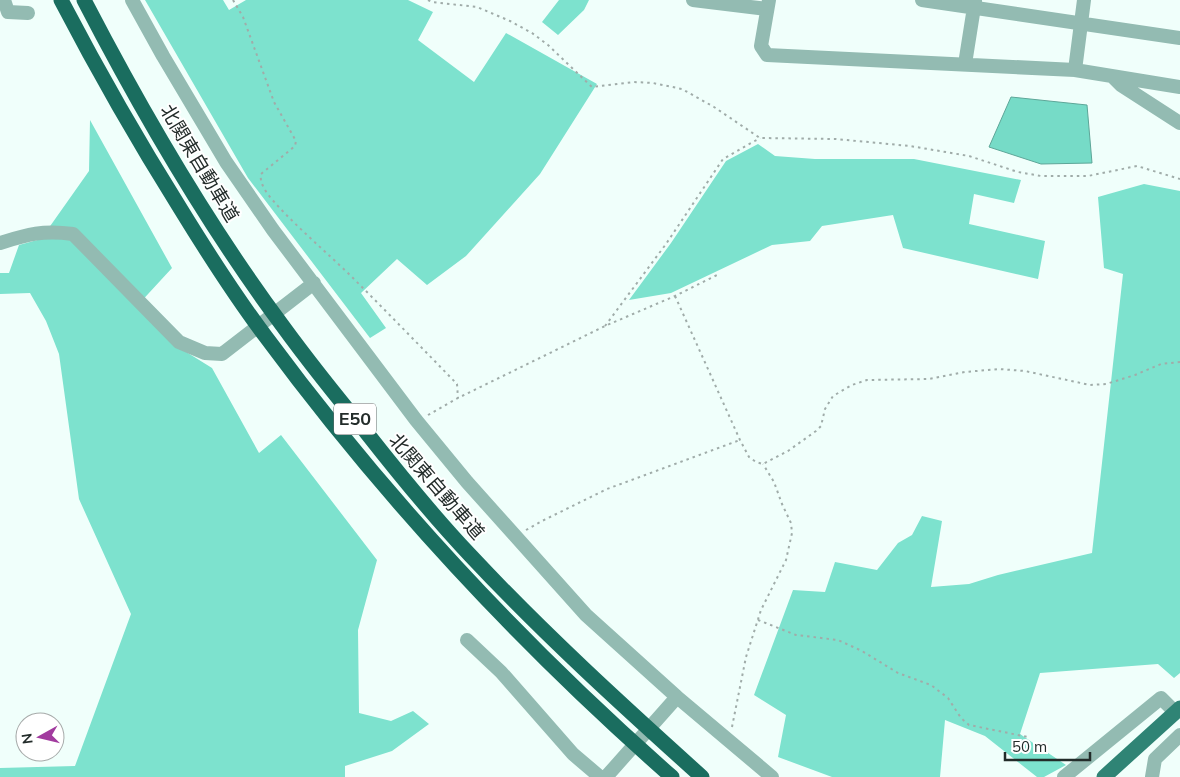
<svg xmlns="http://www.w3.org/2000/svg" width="1180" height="777" font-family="Mulish,'Noto Sans JP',sans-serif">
  <rect width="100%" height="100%" fill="#f0fffb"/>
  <path fill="#7de2ce" d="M145 0H223L229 10 246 0H408L433 12 418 40 474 82 506 33 597 84 540 174 466 256 427 285 397 259 361 293 386 328 370 338 248 178Z
    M559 0H589L584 10 558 35 542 22Z
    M90 120 172 268 137 306 175 345 212 368 259 453 281 435 377 560 358 630 359 713 391 721 413 711 429 724 392 751 345 766V777H0V768L75 766 131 614 79 499 59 354 46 321 30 293 0 294V273H9L19 245 41 239 89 171Z
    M758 144 775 156 815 159H914L1021 180 1014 203 974 194 969 224 1045 241 1038 279 903 248 893 215 822 226 810 241 772 245 671 293 629 300 671 243 726 161Z
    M1144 184 1180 191V673L1174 678 1158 664 1040 673 1020 734 1066 765 1044 777H1037L985 736 945 720 940 777H832L778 757 786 715 754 695 793 590 825 592 835 562 877 570 898 543 912 535 922 516 942 521 931 587 969 584 998 575 1092 553 1123 274 1104 268 1098 197Z"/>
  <path fill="#76dbc7" stroke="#5da698" d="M1011 97 1087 105 1092 163 1041 164 989 147Z"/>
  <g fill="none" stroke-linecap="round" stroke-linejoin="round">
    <path stroke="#a0aca9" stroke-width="2" stroke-dasharray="2.5 4" stroke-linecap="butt" d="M233 0 243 17 274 102 296 141 295 146 261 174C259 185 269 196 276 204 299 229 325 251 350 275 386 311 422 348 457 384L458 398
      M428 0 432 2 477 7 510 21 532 33 548 45 592 87 634 82 653 83 682 89 714 107 760 138 836 139 910 146 969 156 1018 172 1041 176H1088L1137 166 1180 179
      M675 296 740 440 749 457 756 462 763 464 788 451 816 431 821 426 825 409 833 396 852 385 867 380 929 379 965 372 999 369 1025 371 1090 385 1106 384 1135 375 1161 364 1180 362
      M605 326 666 244 723 159 760 138
      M428 415 458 398 605 326 675 296 719 274
      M526 530 542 521 607 489 740 440
      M758 620 796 635 838 640 862 651 898 673 931 685 948 698 961 718 969 725 1028 737
      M732 727 746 657 761 610 786 560 792 533 791 523 782 504 774 482 763 464"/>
    <path stroke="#93bbb2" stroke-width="14" d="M4 0 8 12 28 13
      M132 0 163 56 226 162 273 230 416 420 467 482 586 615 677 697 772 777
      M693 0 767 9
      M769 0 761 46 767 55 1075 70 1180 87
      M922 0 1180 38
      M965 64 975 1
      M1075 70 1084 0
      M1113 77 1121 85 1180 123
      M0 243C28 234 43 230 73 234L179 342 205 353 222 354 314 283
      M467 640 501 672 573 754 600 777
      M606 777 677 697
      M1064 777 1161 698 1175 712
      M1152 777 1155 759 1180 735"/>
    <path stroke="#2f8475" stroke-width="15" d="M1104 777 1180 708"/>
    <path stroke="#1a6d5f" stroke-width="15" d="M61 0C98 71 138 141 180 208 207 252 235 296 266 337 385 498 522 645 672 777
      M84 0C142 112 207 224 282 325 309 362 337 397 366 432 399 474 433 516 470 555 543 633 622 705 702 777"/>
  </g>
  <g text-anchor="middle" stroke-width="4" stroke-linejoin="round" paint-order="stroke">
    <rect fill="#fff" stroke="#656b6a" stroke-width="1" x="334" y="403.5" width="42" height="31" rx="4"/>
    <g font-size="18" font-weight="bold" fill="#232c2a">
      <text x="355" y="425">E50</text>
    </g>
    <g font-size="19" fill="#232c2a" stroke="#fff">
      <text transform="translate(200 163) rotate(59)" y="7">北関東自動車道</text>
      <text transform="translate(437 486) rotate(49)" y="7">北関東自動車道</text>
    </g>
  </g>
  <g transform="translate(40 737) rotate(262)"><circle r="24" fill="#ffffff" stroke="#a7abaa"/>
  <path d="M0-4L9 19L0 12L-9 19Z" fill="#a23b9f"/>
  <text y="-8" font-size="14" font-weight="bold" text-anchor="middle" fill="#232c2a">N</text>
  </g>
  <path d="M1005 752v8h85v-8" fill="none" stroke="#232c2a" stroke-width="2.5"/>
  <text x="1012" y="752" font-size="15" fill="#232c2a" stroke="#ffffff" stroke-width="4" paint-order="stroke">50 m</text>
</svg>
